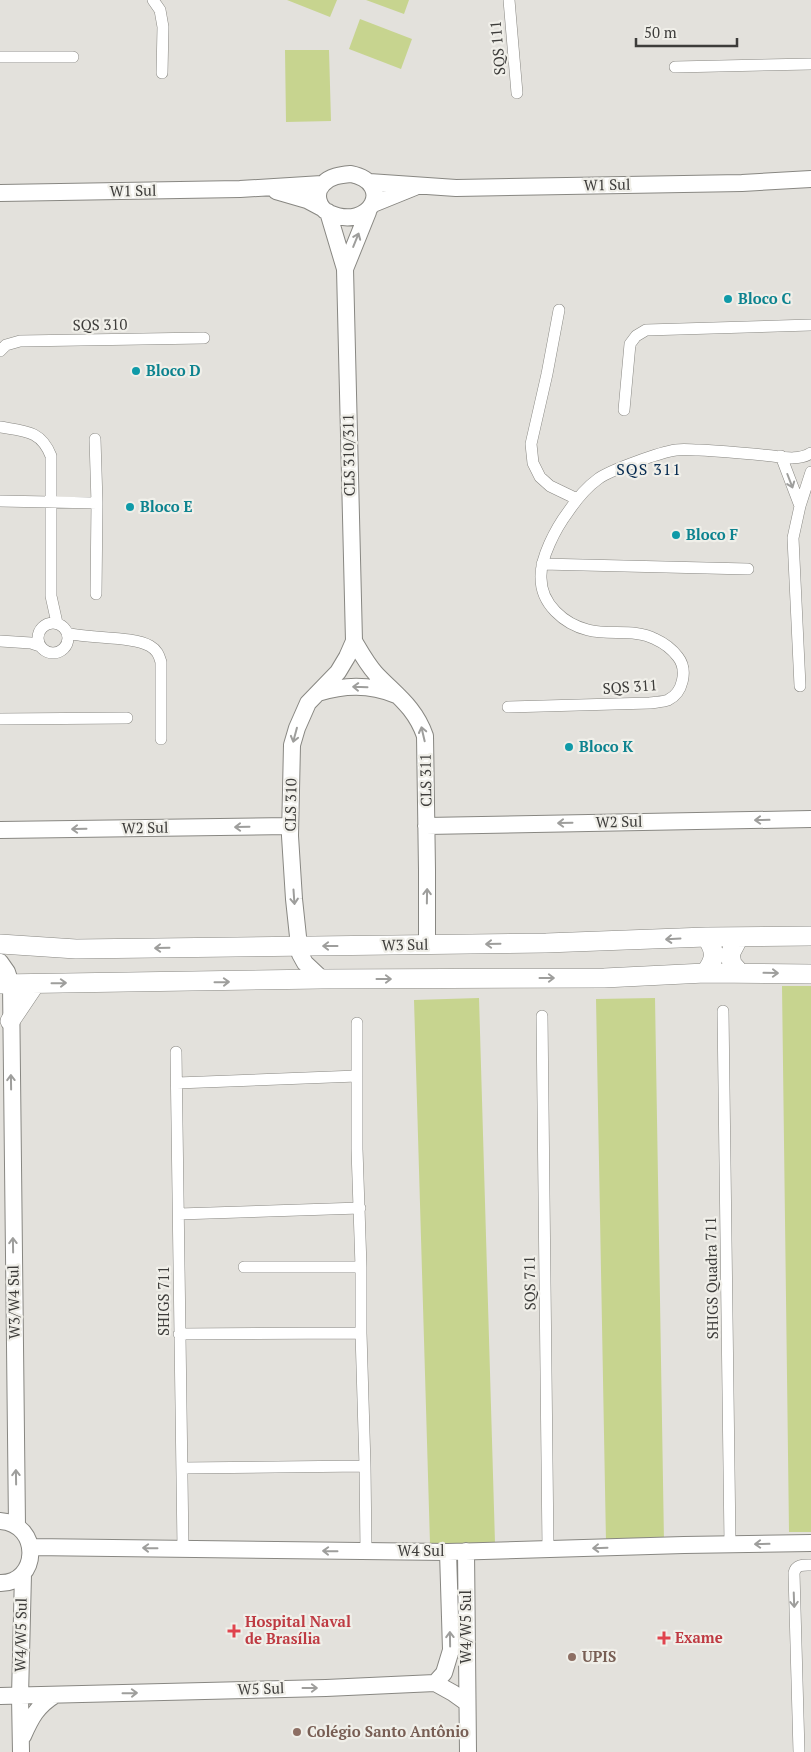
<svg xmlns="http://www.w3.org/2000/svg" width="811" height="1752" font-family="'PT Serif',serif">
  <rect width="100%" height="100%" fill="#e3e1dc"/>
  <path fill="#c7d48f" d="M287 0H337L330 17Z
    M366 0H409L404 14Z
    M360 19 412 39 401 69 349 49Z
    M285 50H329L331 121 286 122Z
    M782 986H811V1532H789Z
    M479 998 495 1543 430 1544 414 1000Z
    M655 998 664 1542H606L596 999Z"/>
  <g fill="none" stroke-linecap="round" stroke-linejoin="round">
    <g stroke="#888782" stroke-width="12">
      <path id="street" d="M153 0 160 10 163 27 162 73
        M509 0 517 93
        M0 57H73
        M675 67 811 64
        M559 310 547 374 531 444 533 463 540 477 550 486 577 499
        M0 351 6 345 20 341 204 338
        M624 410 630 344 636 336 646 330 811 325
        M0 427C24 431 41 430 51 456V596L57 623
        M95 439 97 503
        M781 456 800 506
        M0 501 97 503 96 594
        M542 564 748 569
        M38 638a15 15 0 1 1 30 0a15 15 0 1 1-30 0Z
        M67 633C90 639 133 636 150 646 157 650 159 655 161 662V739
        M0 641 31 643 40 646
        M800 686 793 538 800 506 811 472
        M508 707 650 703C655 702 663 702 668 700 683 693 688 670 678 657 672 649 664 643 655 639 634 628 610 636 588 630 564 624 541 604 541 578 540 558 556 528 568 512 576 500 587 487 598 479 610 470 661 452 676 450 683 449 691 450 699 450 720 451 742 453 763 455 778 456 797 462 811 453
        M0 719 127 718
        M723 1011 730 1544
        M542 1016 548 1549
        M357 1023V1149L361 1267V1333L365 1466 366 1551
        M176 1052 183 1548
        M177 1083 357 1076
        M179 1214 360 1208
        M244 1267H361
        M179 1334 361 1333
        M182 1468 365 1466
        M799 1752 794 1573C796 1564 804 1565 811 1565"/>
    </g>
    <g stroke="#888782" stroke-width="18">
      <path id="secondary" d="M351 174C395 183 371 232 329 213 318 208 314 193 323 184 330 176 341 175 351 174Z
        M369 182 456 188 742 183 811 179
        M276 191 307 200 322 208
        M0 193 240 189 322 184
        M373 204 415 187
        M345 269 368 212
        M354 641C361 653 367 664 376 674 396 695 415 707 425 736L427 870V945
        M318 693C343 685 371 684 396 695
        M426 826 811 819
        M0 830 290 826
        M0 962 7 972 11 984 17 1526
        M322 979 305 963 300 954 299 946 294 899 290 836 292 745 297 728 308 703 338 672 347 657 354 641 345 269 328 212
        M0 1521C42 1524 39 1584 0 1583
        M31 1547 448 1552 684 1545 811 1543
        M466 1551 468 1752
        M435 1683 444 1673 451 1650 448 1552
        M0 1696 326 1688 435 1683 453 1693 467 1703
        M23 1736C31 1718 37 1706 55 1695
        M21 1752 20 1696 23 1574"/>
    </g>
    <g stroke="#888782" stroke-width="20">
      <path id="primary" d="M739 937 730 954 732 964 740 973
        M0 944 76 949 546 943 706 937 811 936
        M705 973C716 959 716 951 706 937
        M0 984 322 979 604 978 705 973 811 974
        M10 1021 35 984"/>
    </g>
    <use href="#street" stroke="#fff" stroke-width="11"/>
    <use href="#secondary" stroke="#fff" stroke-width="16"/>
    <use href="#primary" stroke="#fff" stroke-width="19"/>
  </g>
  <defs><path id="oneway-shaft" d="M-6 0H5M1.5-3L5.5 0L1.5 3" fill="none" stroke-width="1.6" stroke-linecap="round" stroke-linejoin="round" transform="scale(1.25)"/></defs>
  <g stroke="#9e9e9c">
    <use href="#oneway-shaft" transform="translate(356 240) rotate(-68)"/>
    <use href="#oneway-shaft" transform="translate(790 481) rotate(69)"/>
    <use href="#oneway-shaft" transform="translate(360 687) rotate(-178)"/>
    <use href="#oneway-shaft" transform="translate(423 734) rotate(-103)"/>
    <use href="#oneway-shaft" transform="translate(295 735) rotate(105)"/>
    <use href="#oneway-shaft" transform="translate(762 820) rotate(179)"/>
    <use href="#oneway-shaft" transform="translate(565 823) rotate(179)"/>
    <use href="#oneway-shaft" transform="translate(242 827) rotate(179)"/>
    <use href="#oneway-shaft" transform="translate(79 829) rotate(179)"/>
    <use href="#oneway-shaft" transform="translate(427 896) rotate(-89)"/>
    <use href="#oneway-shaft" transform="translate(294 897) rotate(86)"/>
    <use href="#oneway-shaft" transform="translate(673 939) rotate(177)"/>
    <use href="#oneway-shaft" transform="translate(493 944) rotate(179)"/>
    <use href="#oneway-shaft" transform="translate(330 946) rotate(-180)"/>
    <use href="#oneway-shaft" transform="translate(162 948) rotate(179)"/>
    <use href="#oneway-shaft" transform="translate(771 973) rotate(1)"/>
    <use href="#oneway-shaft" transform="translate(547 978)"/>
    <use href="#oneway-shaft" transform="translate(384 979)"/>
    <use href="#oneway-shaft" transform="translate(222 982) rotate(-1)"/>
    <use href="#oneway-shaft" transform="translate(59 983) rotate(-1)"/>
    <use href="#oneway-shaft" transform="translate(11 1082) rotate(-91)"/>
    <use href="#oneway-shaft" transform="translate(13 1245) rotate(-91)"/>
    <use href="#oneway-shaft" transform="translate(16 1477) rotate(-91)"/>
    <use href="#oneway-shaft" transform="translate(762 1544) rotate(179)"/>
    <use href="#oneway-shaft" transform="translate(150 1548) rotate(-179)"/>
    <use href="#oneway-shaft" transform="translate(600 1548) rotate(178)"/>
    <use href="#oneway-shaft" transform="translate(330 1551) rotate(-179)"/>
    <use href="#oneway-shaft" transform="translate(794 1600) rotate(88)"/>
    <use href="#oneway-shaft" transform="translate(450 1639) rotate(-91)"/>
    <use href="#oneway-shaft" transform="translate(310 1688)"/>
    <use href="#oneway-shaft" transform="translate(130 1693) rotate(-1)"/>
  </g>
  <g fill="#0f9aa8" stroke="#f0efe9" stroke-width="2">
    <circle cx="728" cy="299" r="5"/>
    <circle cx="136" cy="371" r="5"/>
    <circle cx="130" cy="507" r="5"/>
    <circle cx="676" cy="535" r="5"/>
    <circle cx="569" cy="747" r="5"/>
  </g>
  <g fill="#e0444e" stroke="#f0efe9" stroke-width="2">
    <path d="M231.5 1623.5h5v5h5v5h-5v5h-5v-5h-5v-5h5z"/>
    <path d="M661.5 1630.5h5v5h5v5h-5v5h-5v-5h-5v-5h5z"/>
  </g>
  <g fill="#8d6e63" stroke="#f0efe9" stroke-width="2">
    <circle cx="572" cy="1657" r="5"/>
    <circle cx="297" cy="1732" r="5"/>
  </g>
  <g text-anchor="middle" stroke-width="4.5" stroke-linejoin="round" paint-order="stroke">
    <g font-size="15" fill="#3d3c3a" stroke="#f0efe9">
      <text transform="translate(498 48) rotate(-95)" y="5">SQS 111</text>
      <text transform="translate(607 185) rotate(-1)" y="5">W1 Sul</text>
      <text transform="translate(133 191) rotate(-1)" y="5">W1 Sul</text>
      <text transform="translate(100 325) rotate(-1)" y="5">SQS 310</text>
      <text transform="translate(349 455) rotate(-91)" y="5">CLS 310/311</text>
      <text transform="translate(630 687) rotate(-4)" y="5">SQS 311</text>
      <text transform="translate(426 780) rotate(-91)" y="5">CLS 311</text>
      <text transform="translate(291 805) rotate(-89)" y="5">CLS 310</text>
      <text transform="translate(619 822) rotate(-1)" y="5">W2 Sul</text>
      <text transform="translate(145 828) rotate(-1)" y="5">W2 Sul</text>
      <text transform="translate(405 945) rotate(-1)" y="5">W3 Sul</text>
      <text transform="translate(712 1278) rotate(-91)" y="5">SHIGS Quadra 711</text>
      <text transform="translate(530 1283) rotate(-91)" y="5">SQS 711</text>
      <text transform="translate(164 1301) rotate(-90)" y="5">SHIGS 711</text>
      <text transform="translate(14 1302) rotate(-91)" y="5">W3/W4 Sul</text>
      <text x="421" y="1556">W4 Sul</text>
      <text transform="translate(466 1627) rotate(-90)" y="5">W4/W5 Sul</text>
      <text transform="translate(21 1635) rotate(-89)" y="5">W4/W5 Sul</text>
      <text transform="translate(261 1689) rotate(-2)" y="5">W5 Sul</text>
    </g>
    <g font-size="15" font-weight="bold" fill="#0d838f" stroke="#f0efe9" text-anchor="start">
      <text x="738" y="304">Bloco C</text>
      <text x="146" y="376">Bloco D</text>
      <text x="140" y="512">Bloco E</text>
      <text x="686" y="540">Bloco F</text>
      <text x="579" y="752">Bloco K</text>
    </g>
    <g font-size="15" font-weight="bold" fill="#be3a42" stroke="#f0efe9" text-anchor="start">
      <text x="245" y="1627">Hospital Naval<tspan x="245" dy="17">de Brasília</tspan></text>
      <text x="675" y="1643">Exame</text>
    </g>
    <g font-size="15" font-weight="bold" fill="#785e54" stroke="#f0efe9" text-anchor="start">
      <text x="582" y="1662">UPIS</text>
      <text x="307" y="1737">Colégio Santo Antônio</text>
    </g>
    <g font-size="16" letter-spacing="1" fill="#052a50" stroke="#f0efe9">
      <text x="649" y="475">SQS 311</text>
    </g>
  </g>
  <path d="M636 38v8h101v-8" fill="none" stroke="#3d3c3a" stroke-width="2.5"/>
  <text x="644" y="38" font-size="15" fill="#3d3c3a" stroke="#f0efe9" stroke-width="4" paint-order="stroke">50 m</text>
</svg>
